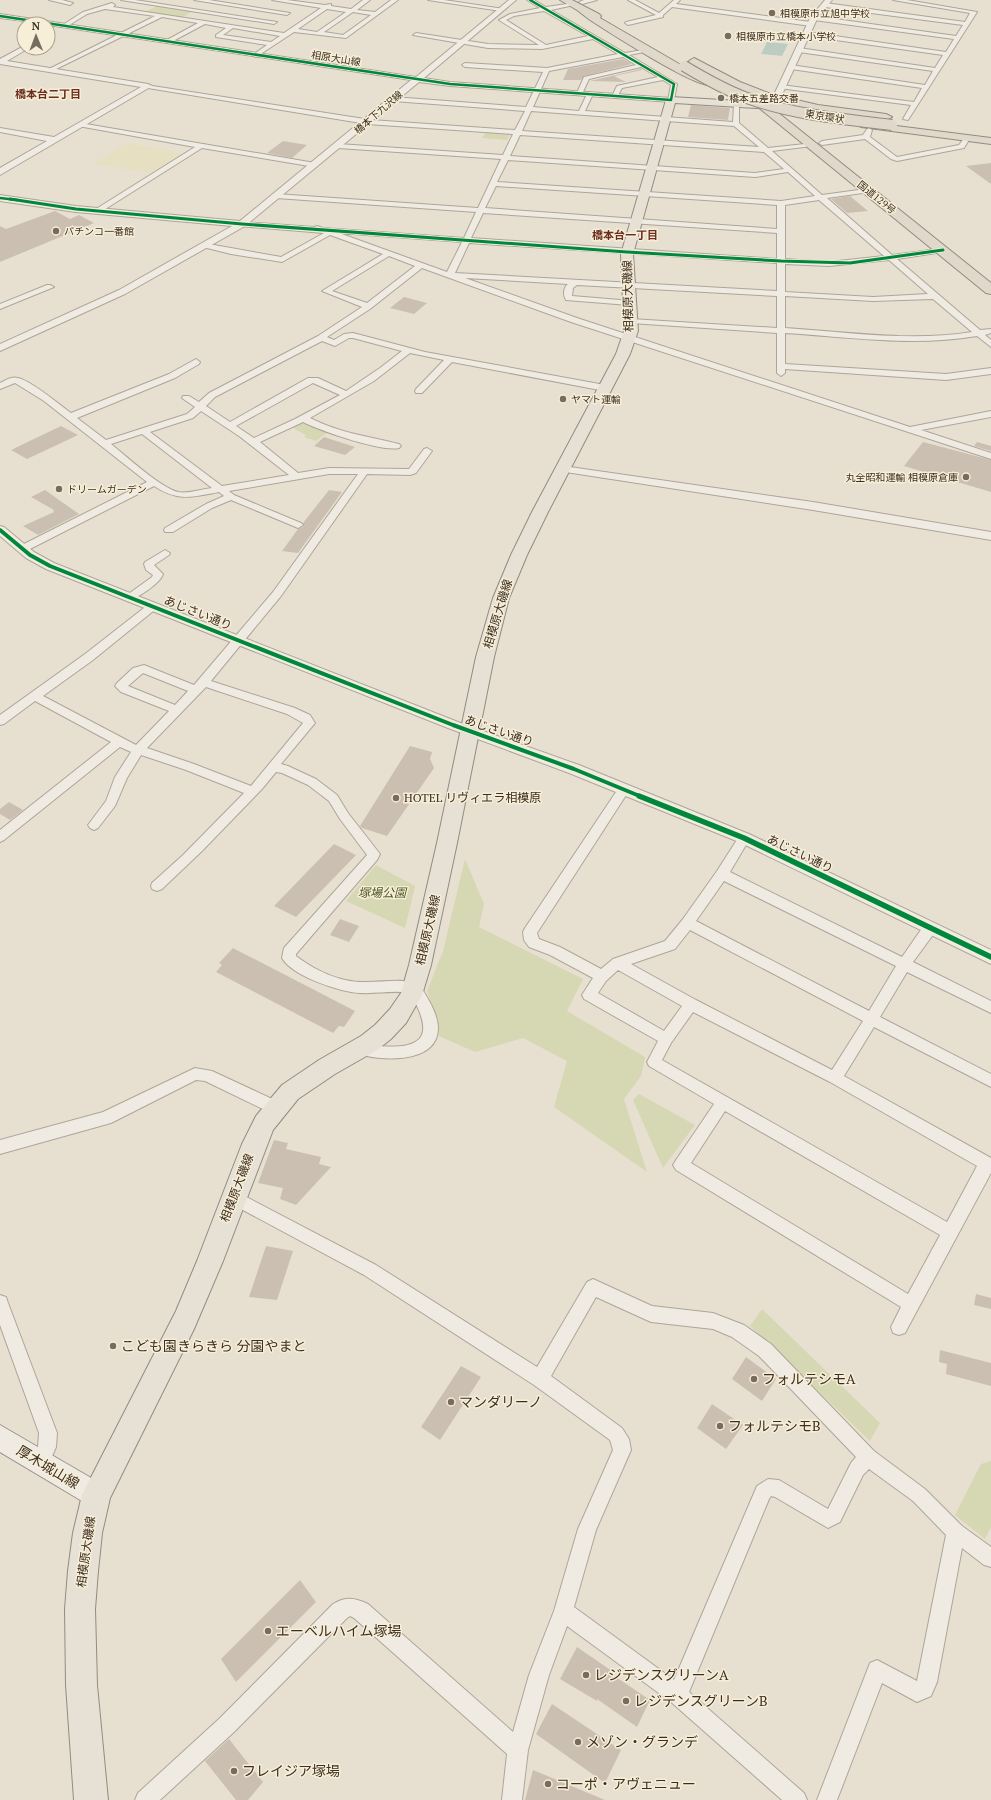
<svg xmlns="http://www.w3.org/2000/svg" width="991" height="1800" font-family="'PT Serif','Noto Sans JP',serif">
  <rect width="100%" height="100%" fill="#e7e0d1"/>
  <path fill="#e6dfc2" d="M126 143 175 151 174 153 183 154 153 174 94 164Z"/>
  <path fill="#d6d7b3" d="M159 5 194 10 180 19 143 13Z
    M486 132 510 134 507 140 482 138Z
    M306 422 328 432 316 441 304 437 306 435 291 427 301 423Z
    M465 859 484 904 479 927 583 979 567 1011 645 1057 641 1076 624 1099 647 1172 554 1107 567 1061 523 1038 475 1052 439 1036 437 1024 427 991 443 951Z
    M376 865 415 886 405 928 346 901Z
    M639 1094 695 1125 663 1168 633 1100Z
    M762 1309 880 1423 870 1441 750 1326Z
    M991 1461V1527L985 1539 955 1515 981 1464Z"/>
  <path fill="#bcccc2" d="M767 42 788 44 782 56 761 54Z"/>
  <path fill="#cbbfb2" d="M623 59 632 64 584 76 581 80H563L568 69Z
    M641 69 642 70 614 76 626 82 590 81Z
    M691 105 730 108 728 120 688 117Z
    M283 141 307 145 292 158 267 153Z
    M991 163V184L966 166Z
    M850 196 868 211 847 213 831 199Z
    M55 211 70 219 79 215 94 223 0 262V226L6 229Z
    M404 297 427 303 414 314 390 308Z
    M61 426 78 435 27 459 11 450Z
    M324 437 355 447 345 455 314 446Z
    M923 442 991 460V492L904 466Z
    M977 442 991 446V451L974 446Z
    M45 490 79 514 38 535 23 526 54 512 53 511 54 510 31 497Z
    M329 490 342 492 298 553 282 551 298 529 304 526 303 523Z
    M410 746 432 752 430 759 434 768 387 836 362 828 360 826Z
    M9 802 23 810 10 820 0 814V809Z
    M334 844 356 855 296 917 274 906Z
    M340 919 359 926 349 942 330 935Z
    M233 948 355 1011 344 1027 339 1026 333 1033 216 972 222 965 219 963Z
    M274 1140 288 1143 286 1149 321 1157 319 1164 331 1167 296 1205 280 1199 283 1188 258 1183Z
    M266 1246 293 1251 277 1300 249 1297Z
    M976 1294 991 1298V1309L974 1305Z
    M940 1350 991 1363V1386L946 1374 947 1364 939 1362Z
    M746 1357 776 1379 762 1401 732 1379Z
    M461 1366 481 1377 440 1440 421 1427Z
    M712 1404 743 1425 726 1449 697 1428Z
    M300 1580 316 1602 236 1682 221 1659Z
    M577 1647 612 1671 610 1673 650 1700 637 1727 597 1699V1701L560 1679Z
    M552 1704 621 1750 605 1783 536 1734Z
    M229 1739 263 1782 248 1800H236L205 1761Z
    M533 1770 605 1800H525Z"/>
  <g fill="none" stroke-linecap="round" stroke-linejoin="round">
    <g stroke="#ada599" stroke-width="2">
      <path id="minor" d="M49 0H62L73 3 70 5Z
        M121 0H135L277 22 274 24Z
        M194 0H209L290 13 287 15Z
        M272 0H287L325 5 331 4V6L351 9 363 0H370L357 10 375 12 391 0H398L346 38 294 32 256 57 254 56V54L267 45 216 37V35L226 28 205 24 171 42H167V40L198 23 162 17 52 71 47 70 155 16 105 9 87 14 66 27 61 26 83 12 112 3 115 5 113 7 284 33 321 8ZM327 9 346 12 317 32 298 29ZM353 12 371 15 343 35 324 32ZM233 28 280 36 271 42 223 35Z
        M428 0H444L504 9 501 11Z
        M527 0H534L546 7 574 3V5L551 10 625 53 649 49V51L629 55 677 84 674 100 671 102 668 100 671 85 663 80 622 88 617 97H613L612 96 617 86 658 77 641 67 589 79 582 94H578L577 93 584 77 636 65 623 57 549 71 533 107 579 111 587 94 590 92 593 94 585 111 733 122 734 104 739 103V123L768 148 814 143V145L812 146 772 151 822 195 873 188V192H870L827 198 892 255 946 248V252H943L897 259 980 330 991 329V333L985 335 991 340V347L977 336C914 347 849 337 785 333V364L946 374 991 368V374L946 380 785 369V373L781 376 777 373V333L631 323 627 321 631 319 777 328V296L577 285 573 288 572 296 632 301V305H629L566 300C563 295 563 288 568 284L465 278 577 318 910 427 991 411V417L921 430 991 453V459L571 322 422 268 370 309 327 337 334 340 344 334 353 333 425 352 605 385 609 388 605 391 452 362 422 393H416L415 391 416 389 444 360 410 353 374 381 310 418C339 433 368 436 399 444L401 446 399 448C381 452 321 431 303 422L260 442 298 473 329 468 409 469 424 449 427 448 432 451 416 473 410 475 367 474 281 596 211 681 295 708 310 715 315 723 281 764 288 766 316 779 337 795 348 813 380 854 377 860 296 954V956C316 971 341 983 367 982 384 982 402 978 419 984 427 997 438 1013 438 1029 437 1065 378 1061 355 1053L353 1049 355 1045C363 1042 371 1046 379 1046 428 1050 433 1032 410 993 393 990 376 994 360 993 340 992 292 976 282 958L284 948 367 855 340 819 329 801 308 785 282 773 276 772 262 789 202 851 162 889 157 891 152 889 151 886 152 883 183 855 244 793 186 770 141 755 127 778 115 806 98 828 94 830 90 828 88 825 106 801 115 777 131 752 120 747 4 840 0 842V830L111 742 35 701 4 724 0 725V715L85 654 149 604H157L158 606 157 608 93 660 43 696 136 745 169 711 121 692 115 686 117 683 133 668 144 665 194 685 273 592 358 474H329L229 491 234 495 301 523 303 525 298 528 231 500 212 508 173 532H165L164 530 165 528 206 504 224 496 219 492C192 497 178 502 154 486L26 551H18L17 549 18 547 147 482 44 401 15 383 0 389V383C6 380 12 376 18 378 30 380 60 405 71 413L169 374 196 359 200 362 199 364 175 378 77 418 106 440 187 414 195 407 182 398 183 396H189L199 402 209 393 318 336 362 307 322 291 383 254 330 235 282 262 231 254 203 247V243L281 257 324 233 239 226 238 224 242 222 314 227 317 226 323 228 464 238 476 212 276 198 272 196 276 194 478 208 501 159 338 148 335 146 338 144 503 155 513 134 367 124 148 88 146 87V85L371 120 515 130 525 111 393 101 390 99 393 97 526 107 543 72 465 67 462 65 465 63 547 68 618 54 593 39 542 49 488 48 413 35 416 33 488 44 539 45 499 20 510 14 540 8ZM544 11 588 36 546 45 506 20 514 16ZM531 111 734 126 759 147 522 131ZM520 135 764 152 784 169 755 173 510 156ZM508 160 755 177 788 172 815 196 781 201 497 182ZM496 186 777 205V229L485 208ZM819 200 884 256 829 262 785 259V205ZM483 213 777 233V259L471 238ZM339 233 462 242 447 272ZM469 243 777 263V291L455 273ZM389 256 415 266 367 303 332 291ZM889 260 928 294 873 297 785 292V264L829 266ZM785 296 873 301 933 299 972 332C911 342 847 332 785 328ZM349 338H353L402 351 380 368 346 391 318 378H308L230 422 206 406 215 397 322 341 335 346ZM313 383 340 395 295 419 254 438 236 426ZM201 411 239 436 289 475 222 486 150 432 193 418ZM142 434 212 488C202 489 188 494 178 492 161 488 126 456 111 444ZM143 673 188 691 175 705 128 686ZM206 687 287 714 303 723 251 786 194 764 147 748Z
        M584 0H597L582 4 579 2Z
        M628 0H635L659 13 674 0H680L676 4 811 22 814 24 811 26 672 7 663 15V17L628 25 625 23 626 22 656 15Z
        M893 0H907L977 12 908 120 903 119 911 105 779 88V86L781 85 914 102 922 88 791 69 788 67 791 65 925 85 933 71 799 52 796 50 799 48 935 68 943 55 807 36 804 34 807 32 946 52 954 39 814 20 811 18 814 16 956 36 963 25 825 7 822 5 825 3 965 22 970 13Z
        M80 123 315 163 318 165 315 167 202 148 99 213H96V209L195 147 78 126 77 125Z
        M869 128 872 130 870 137 897 157 959 145 965 137 970 138 964 148 897 161 891 159 865 139 822 145 819 143 822 141 863 135 867 129Z
        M47 285H50L54 287 0 309V304Z
        M165 550 170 553 169 555 154 565 163 574C161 582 136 601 127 599L126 597 127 595 152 577 153 575 146 570 144 564 145 562Z
        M624 785 628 786 630 789 537 933 539 939 560 947 601 969 613 959 665 941 683 919 717 871 740 835 744 833 748 835 750 838 730 872 902 957 925 924 930 923 935 924 937 928 935 932 913 962 991 1001V1013L907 972 880 1017 991 1074V1087L874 1027 844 1076 991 1158V1173L905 1333 899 1335 893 1333 891 1327 901 1307 676 1170 673 1165 676 1160 714 1104 649 1066 647 1062 658 1041 584 999 582 995 593 978 550 955 529 947 524 940 523 932 525 928 620 786ZM724 881 896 966 869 1011 696 921ZM690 930 863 1021 832 1070 696 1000 631 964 675 949ZM618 970 682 1006 664 1031 598 993 606 981ZM693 1012 830 1082 977 1166 947 1222 662 1060 671 1043ZM725 1111 940 1235 908 1294 691 1163Z
        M195 1068 212 1071 281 1103 283 1108 281 1113 276 1114 271 1113 205 1081 196 1080 111 1123 0 1154V1140L103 1112Z
        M233 1190 376 1265 537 1367 587 1282 593 1279 652 1306 713 1313 744 1325 771 1344 874 1451 925 1489 962 1526 991 1547V1567L984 1565 962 1548 937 1682 931 1696 917 1702 882 1683 837 1800H817L870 1663 877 1660 917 1681 946 1535 913 1501 869 1469 863 1475 840 1522 828 1528 775 1497 771 1496 769 1499 689 1692 804 1793 807 1800H782L671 1702 567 1626 549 1675 528 1750 522 1800H502L507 1754 354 1618 350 1616 347 1618 234 1732 160 1800H135L138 1793 220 1718 333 1604C346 1596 355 1598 368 1604L513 1732 529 1675 554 1611 578 1529 613 1450 610 1440 534 1385 364 1275 228 1202 225 1197 228 1192ZM596 1297 651 1322 713 1329 732 1337 759 1356 856 1457 851 1463 828 1509 779 1480 768 1479 757 1486 674 1680 574 1607 596 1530 631 1450 629 1439 622 1428 551 1376Z
        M0 1295 6 1297 8 1303 57 1433 56 1447 47 1468 41 1471 35 1468 32 1462 38 1447 39 1433 0 1325Z"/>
    </g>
    <g stroke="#ada599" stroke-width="2">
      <path id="tertiary" d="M509 0H516L424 78 450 82 671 98 675 100 671 102 450 86 419 82 245 226 125 294 0 351V344L119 290 232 226 76 212 0 201V195L76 206 240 221 411 80 48 25V24L0 18V14L416 77Z
        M825 0H832L817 19 780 99 776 101H773L772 99 810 18Z
        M24 46V48H29L7 61 148 84 152 86 0 175V168L47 141 0 132V128L54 137 141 87 0 64V59Z
        M563 466 813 502 991 532V540L813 510 559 471 557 469 559 467Z
        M0 526 4 527 34 552 54 563 458 722 579 765 749 834 991 950V964L739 842 569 773 448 728 46 569 26 558 0 536Z"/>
    </g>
    <g stroke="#9c958a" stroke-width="2">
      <path id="secondary" d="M0 1425 105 1486 109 1495 105 1504 96 1508 87 1504 0 1452Z"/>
    </g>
    <g stroke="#928b80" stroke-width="2">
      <path id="primary" d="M776 96 781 99 772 106 756 108 675 103 633 254 638 331 630 354 548 512 527 555 509 598 494 657 457 843 431 965 422 995 406 1023 391 1039 377 1050 335 1074 298 1099 273 1130 223 1261 194 1329 110 1498 102 1533 98 1571 95 1609 97 1685 108 1800H74L66 1685 65 1609 68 1571 73 1533 82 1495 176 1311 197 1261 242 1144 256 1116 282 1085 319 1060 361 1036 375 1025 390 1009 401 993 409 965 437 843 476 657 493 598 511 555 532 512 616 354 624 331 621 254 666 100 671 97 756 102 765 101Z"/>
    </g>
    <g stroke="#928b80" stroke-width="2">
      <path id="trunk" d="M560 0H572L599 14 601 16 600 18 712 83 711 85C697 89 607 31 590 20L577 10Z
        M694 58 740 82 771 94 818 105 886 114 892 117 886 120C839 114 791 111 747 93 728 85 709 74 690 63L689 61Z
        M744 96 749 99 750 102 749 104 737 107 733 106 732 104 733 102 739 100 740 97Z
        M762 102 766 103 991 283V294L986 293 758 107 757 105 758 103Z
        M865 122 991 138V144L861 127 859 125 861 123Z"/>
    </g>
    <use href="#minor" fill="#efebe3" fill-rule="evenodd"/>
    <use href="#tertiary" fill="#efebe3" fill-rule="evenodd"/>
    <use href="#secondary" fill="#efebe3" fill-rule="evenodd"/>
    <use href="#primary" fill="#e6e1d4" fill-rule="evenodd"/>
    <use href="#trunk" fill="#e0d9cb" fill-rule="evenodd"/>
    <g stroke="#928b80" stroke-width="12" stroke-linecap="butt">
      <path id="trunk-bridge" d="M684 66C704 78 725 90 747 98 794 115 843 119 892 125"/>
    </g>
    <use href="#trunk-bridge" stroke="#e0d9cb" stroke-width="10"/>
    <g stroke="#f7eed8" stroke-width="3.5">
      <path id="cycleway-far3" d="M0 16 450 84 671 100 674 84 530 0
        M0 198 17 200"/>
    </g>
    <g stroke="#f7eed8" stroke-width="4.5">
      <path id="cycleway-far2" d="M10 199 76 209 242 224 627 252 781 261 850 263 943 250"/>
    </g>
    <g stroke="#f7eed8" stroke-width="6">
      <path id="cycleway-far1" d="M0 530 30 555 50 566 453 725 574 769 642 797"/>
    </g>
    <g stroke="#f7eed8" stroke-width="8">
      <path id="cycleway" d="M639 796 744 838 991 957"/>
    </g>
    <use href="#cycleway-far3" stroke="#00873e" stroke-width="2.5"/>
    <use href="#cycleway-far2" stroke="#00873e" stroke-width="3"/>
    <use href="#cycleway-far1" stroke="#00873e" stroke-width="4"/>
    <use href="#cycleway" stroke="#00873e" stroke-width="5.5"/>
  </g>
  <g fill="#786c5e" stroke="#f7eed8" stroke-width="1.5">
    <circle cx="772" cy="13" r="4"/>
    <circle cx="728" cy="36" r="4"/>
    <circle cx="721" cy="98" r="4"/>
    <circle cx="56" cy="231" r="4"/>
    <circle cx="563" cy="399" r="4"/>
    <circle cx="966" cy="477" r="4"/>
    <circle cx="59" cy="489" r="4"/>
    <circle cx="396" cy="798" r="4"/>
    <circle cx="113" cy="1346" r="4"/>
    <circle cx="754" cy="1379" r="4"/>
    <circle cx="451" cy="1402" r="4"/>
    <circle cx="720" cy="1426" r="4"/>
    <circle cx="268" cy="1631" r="4"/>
    <circle cx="586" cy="1675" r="4"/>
    <circle cx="626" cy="1701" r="4"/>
    <circle cx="578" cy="1742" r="4"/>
    <circle cx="234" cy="1771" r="4"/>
    <circle cx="548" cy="1784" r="4"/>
  </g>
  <g text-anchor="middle" stroke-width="3" stroke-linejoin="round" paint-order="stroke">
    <g font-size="10" fill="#3d2e20" stroke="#f7eed8" text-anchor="start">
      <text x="780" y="17">相模原市立旭中学校</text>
      <text x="736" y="40">相模原市立橋本小学校</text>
      <text x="729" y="102">橋本五差路交番</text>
      <text x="64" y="235">パチンコ一番館</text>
      <text x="571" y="403">ヤマト運輸</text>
      <text x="958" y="481" text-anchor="end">丸全昭和運輸 相模原倉庫</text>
      <text x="67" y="493">ドリームガーデン</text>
    </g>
    <g font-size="10" fill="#3d2e20" stroke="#f7eed8">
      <text transform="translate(336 58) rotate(9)" y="4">相原大山線</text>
      <text transform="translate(378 112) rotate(-41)" y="4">橋本下九沢線</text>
      <text transform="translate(825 116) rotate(9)" y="4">東京環状</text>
      <text transform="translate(877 197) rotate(39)" y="4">国道129号</text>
    </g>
    <g font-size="11" font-weight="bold" fill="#6b2e1e" stroke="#f7eed8">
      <text x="48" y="98">橋本台二丁目</text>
      <text x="625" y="239">橋本台一丁目</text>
    </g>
    <g font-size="12" fill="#3d2e20" stroke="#f7eed8">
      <text transform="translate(628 296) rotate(-91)" y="4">相模原大磯線</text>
      <text transform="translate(198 613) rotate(22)" y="4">あじさい通り</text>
      <text transform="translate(498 614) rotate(-73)" y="4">相模原大磯線</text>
      <text transform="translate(499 731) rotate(19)" y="4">あじさい通り</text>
      <text transform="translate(800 854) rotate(26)" y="4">あじさい通り</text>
      <text transform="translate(428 930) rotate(-77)" y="4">相模原大磯線</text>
      <text transform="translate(237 1188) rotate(-69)" y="4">相模原大磯線</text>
      <text transform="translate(86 1552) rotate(-82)" y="4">相模原大磯線</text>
    </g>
    <g font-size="12" fill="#3d2e20" stroke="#f7eed8" text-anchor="start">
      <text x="404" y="802">HOTEL リヴィエラ相模原</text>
    </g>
    <g font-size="12" font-style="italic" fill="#4d5a26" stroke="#f7eed8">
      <text x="382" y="897">塚場公園</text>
    </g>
    <g font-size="14" fill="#3d2e20" stroke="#f7eed8" text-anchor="start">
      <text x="121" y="1351">こども園きらきら 分園やまと</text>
      <text x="762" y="1384">フォルテシモA</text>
      <text x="459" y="1407">マンダリーノ</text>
      <text x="728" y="1431">フォルテシモB</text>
      <text x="276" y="1636">エーベルハイム塚場</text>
      <text x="594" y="1680">レジデンスグリーンA</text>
      <text x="634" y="1706">レジデンスグリーンB</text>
      <text x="586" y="1747">メゾン・グランデ</text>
      <text x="242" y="1776">フレイジア塚場</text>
      <text x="556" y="1789">コーポ・アヴェニュー</text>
    </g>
    <g font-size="14" fill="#3d2e20" stroke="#f7eed8">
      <text transform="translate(48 1467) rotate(31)" y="5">厚木城山線</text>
    </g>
  </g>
  <g transform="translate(36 36) rotate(359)"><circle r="19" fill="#f7eed8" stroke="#ada18e"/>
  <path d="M0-3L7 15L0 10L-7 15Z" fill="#786c5e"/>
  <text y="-6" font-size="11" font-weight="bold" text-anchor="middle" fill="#3d2e20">N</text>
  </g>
</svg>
